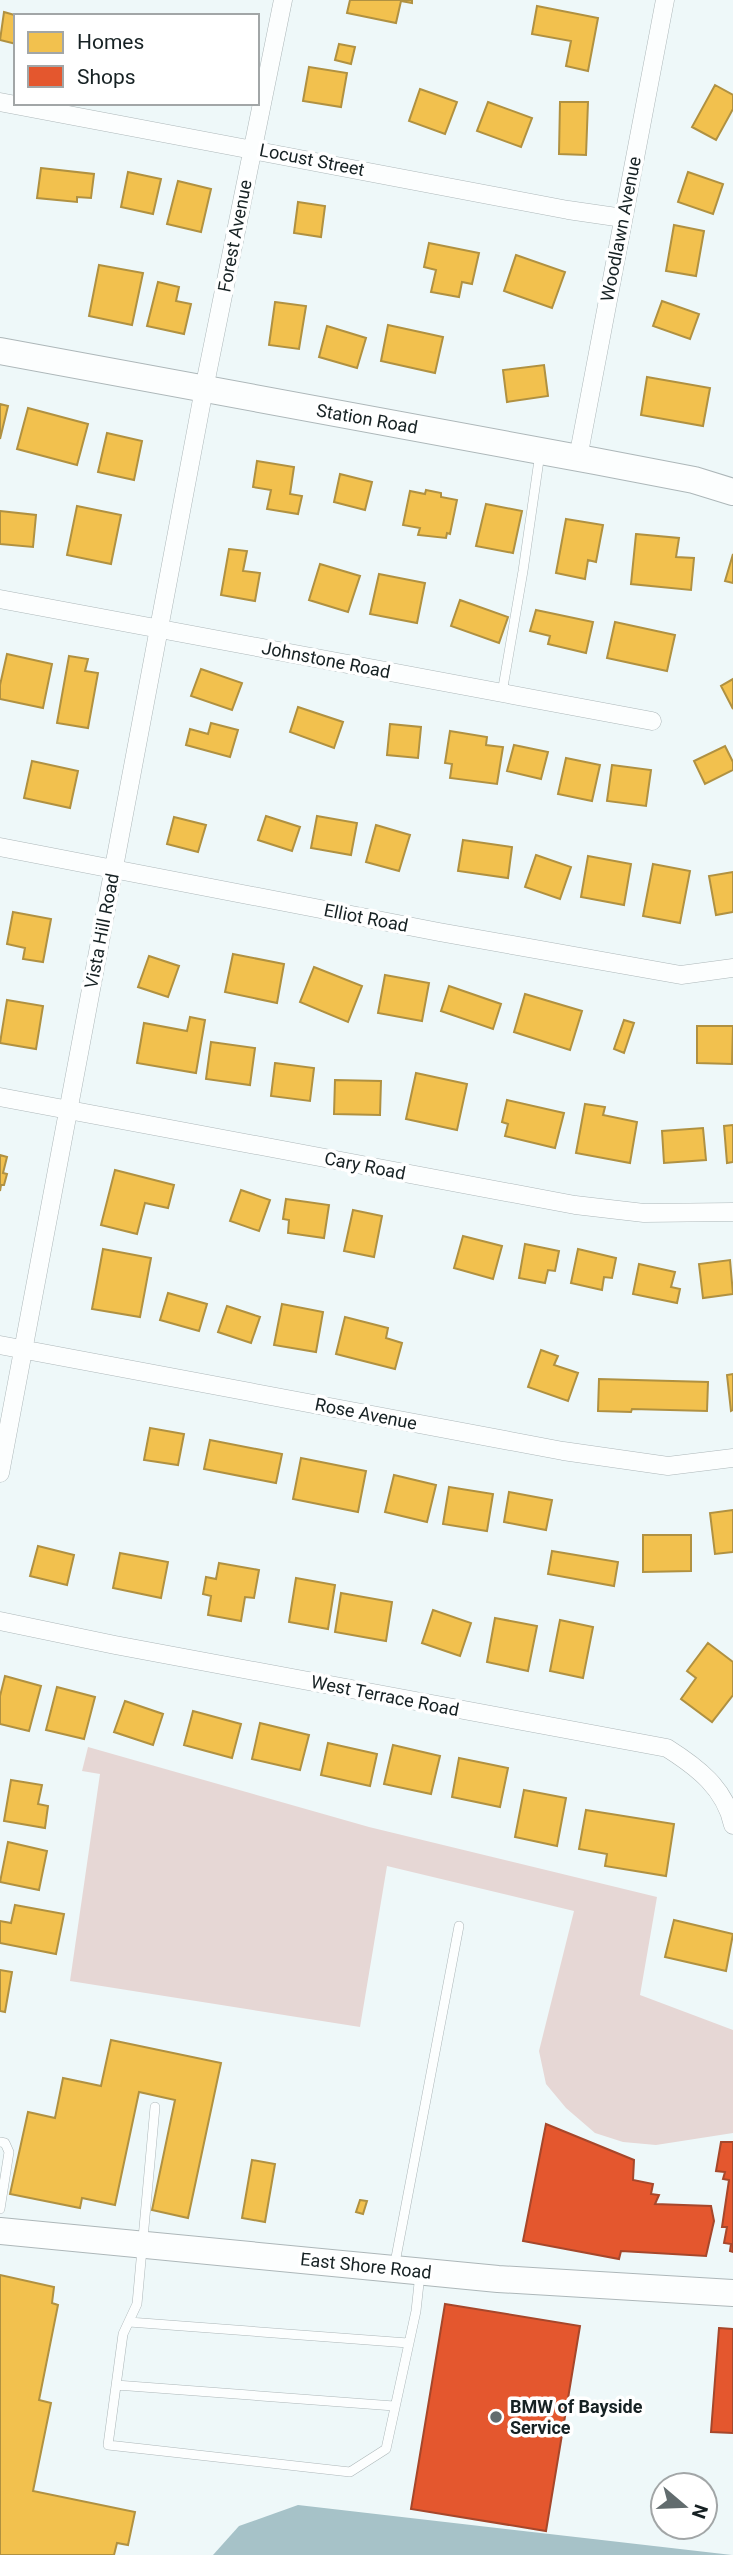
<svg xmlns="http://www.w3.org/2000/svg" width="733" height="2555" font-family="Roboto,sans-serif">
  <rect width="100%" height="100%" fill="#eef8f9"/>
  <path fill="#e6d7d5" d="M88 1747 369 1827 657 1897 640 1995 733 2030V2133L656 2145 623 2142 595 2133 566 2108 546 2084 539 2051 574 1911 387 1866 360 2027 70 1981 100 1774 82 1771Z"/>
  <path fill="#a6c2c8" d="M298 2505 732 2555H213L239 2526Z"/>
  <path fill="#f2c14e" stroke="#b09141" stroke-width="2" d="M350 0H412V3L401 1 396 23 347 13Z
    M537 6 598 18 588 71 566 66 571 41 532 34Z
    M4 12 18 16H16V44L0 40Z
    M339 44 355 47 351 64 335 60Z
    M309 67 347 73 341 107 303 101Z
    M715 85 733 95V109L716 140 692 127Z
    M420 89 457 102 445 134 409 121Z
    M488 102 532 118 521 147 477 131Z
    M560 102H588L586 155 559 154Z
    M41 168 94 174 91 198 77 197V202L37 198Z
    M128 172 161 179 153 214 121 207Z
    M688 172 723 184 713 214 678 202Z
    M178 181 211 189 201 232 167 224Z
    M298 202 325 206 321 237 294 233Z
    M674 225 704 231 696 276 666 271Z
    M429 243 479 253 472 284 462 282 459 297 431 292 436 270 424 267Z
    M516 255 565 272 552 308 504 291Z
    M99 265 143 273 132 325 89 316Z
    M158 282 179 287 176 301 191 304 184 334 147 326Z
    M662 301 699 314 690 339 653 326Z
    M275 302 306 306 299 349 269 345Z
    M388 325 443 337 435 373 381 361Z
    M327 326 366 338 357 368 319 357Z
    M544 365 548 396 507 402 503 370Z
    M647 377 710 388 703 426 641 415Z
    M0 404 8 406 0 439Z
    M28 408 88 424 77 465 17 449Z
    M107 433 142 441 134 480 98 472Z
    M257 461 294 467 290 494 302 496 298 514 267 509 271 490 253 487Z
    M340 474 372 482 365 510 334 502Z
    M426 490 441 493V497L457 500 450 534 447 533 446 538 418 535 420 528 403 525 410 491 425 494Z
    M486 504 522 511 513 553 476 546Z
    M77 506 121 515 111 564 67 555Z
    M0 511 36 515 33 547 0 544Z
    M566 519 603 525 596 562 588 560 585 579 556 573Z
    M636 534 679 538 676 557 694 558 691 590 631 584Z
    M229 549 247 551 243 571 260 573 255 601 221 595Z
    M733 554V583L725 581Z
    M320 564 360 576 348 612 309 600Z
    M379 574 425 583 417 623 370 614Z
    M460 600 508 617 499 643 451 626Z
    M536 610 593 622 586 653 548 644 550 636 530 631Z
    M615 622 675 635 667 671 607 658Z
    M7 654 52 664 43 708 0 699V685Z
    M69 656 88 659 85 671 98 673 88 728 57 723Z
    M201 669 242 683 232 710 191 696Z
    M733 679V709L721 686Z
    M298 707 343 722 334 748 290 732Z
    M211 723 238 730 230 757 186 745 190 729 208 734Z
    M390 724 421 727 418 758 387 755Z
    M450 731 487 737 486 745 503 747 497 784 450 778 452 764 445 763Z
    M514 745 548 752 541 779 507 771Z
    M725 746 733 762V770L705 784 694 761Z
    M566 758 600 765 592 801 558 794Z
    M32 761 78 771 70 808 24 798Z
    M612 765 651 770 646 806 607 801Z
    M266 816 300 827 292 851 258 840Z
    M317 816 357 823 351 855 311 848Z
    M174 817 206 825 198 852 167 844Z
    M376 825 410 835 399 871 366 862Z
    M463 840 512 847 508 878 458 871Z
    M536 855 571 867 560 899 525 887Z
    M588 856 631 864 624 905 581 897Z
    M653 864 690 871 680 923 643 916Z
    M733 872V912L716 915 709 876Z
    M13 912 51 919 43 962 23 959 25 948 7 944Z
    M233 954 284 964 277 1003 225 992Z
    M149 956 179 966 168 997 138 987Z
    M314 967 362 986 348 1022 300 1002Z
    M385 975 429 983 422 1021 378 1013Z
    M449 986 501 1004 493 1029 441 1011Z
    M525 994 582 1011 570 1050 514 1032Z
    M7 1000 43 1006 36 1049 0 1043Z
    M190 1017 205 1020 196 1073 137 1063 144 1023 187 1031Z
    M624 1020 634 1023 624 1053 614 1049Z
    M697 1026H733L732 1064 697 1063Z
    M211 1042 255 1048 250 1085 206 1079Z
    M275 1063 314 1068 310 1101 271 1096Z
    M416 1073 467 1084 457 1130 406 1119Z
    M335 1080 381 1081 380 1115 334 1114Z
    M507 1100 564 1113 555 1148 505 1136 508 1124 502 1122Z
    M585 1104 605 1107 603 1115 637 1122 630 1163 576 1153Z
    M733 1125V1162L727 1163 724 1126Z
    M703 1128 706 1160 664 1163 662 1131Z
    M0 1155 7 1157 3 1173 7 1174 4 1185H1L0 1191Z
    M115 1170 174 1185 168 1208 145 1203 137 1234 101 1225Z
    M241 1190 270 1200 259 1231 230 1221Z
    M286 1199 329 1205 324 1238 288 1233 289 1220 283 1219Z
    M353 1210 382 1216 374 1257 344 1251Z
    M463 1236 502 1246 493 1279 454 1268Z
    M525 1244 559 1251 555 1271 548 1270 545 1283 519 1278Z
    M103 1249 151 1258 140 1317 92 1309Z
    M578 1249 616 1258 612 1278 604 1277 602 1290 571 1283Z
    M730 1260 733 1294 703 1298 699 1264Z
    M639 1264 675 1272 671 1287 680 1289 677 1303 633 1294Z
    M168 1293 207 1304 199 1331 160 1320Z
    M282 1304 323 1312 316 1352 274 1345Z
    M227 1306 260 1317 251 1343 218 1332Z
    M345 1317 388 1328 386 1338 402 1343 395 1369 336 1354Z
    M541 1350 558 1356 554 1365 578 1373 568 1401 528 1387Z
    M733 1374V1410L731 1411 727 1375Z
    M599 1379 708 1382 707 1411 632 1409 631 1412 598 1411Z
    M150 1428 184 1434 178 1465 144 1460Z
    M210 1440 282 1454 276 1483 204 1469Z
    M301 1458 366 1471 358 1512 293 1499Z
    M394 1475 436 1485 427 1522 385 1512Z
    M449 1487 493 1494 487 1531 443 1524Z
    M509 1492 552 1500 546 1530 504 1522Z
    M733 1510V1552L715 1554 710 1513Z
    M643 1535H691V1571L643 1572Z
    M38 1546 74 1555 67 1585 30 1576Z
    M552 1551 618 1562 614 1586 548 1574Z
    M120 1553 168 1562 161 1598 113 1588Z
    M219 1563 259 1570 254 1598 245 1597 241 1621 208 1615 211 1596 203 1594 206 1577 216 1579Z
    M296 1578 335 1585 328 1629 289 1622Z
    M341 1593 392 1602 386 1641 335 1632Z
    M433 1610 471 1623 460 1656 422 1643Z
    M495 1618 537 1626 528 1671 487 1662Z
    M560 1620 593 1627 583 1678 550 1671Z
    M708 1643 733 1662V1695L712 1722 681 1699 696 1678 687 1671Z
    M5 1676 41 1686 29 1731 0 1724V1696Z
    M57 1687 95 1697 84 1739 46 1730Z
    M125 1701 163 1714 153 1745 114 1732Z
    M193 1711 241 1724 232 1758 184 1745Z
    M260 1723 309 1735 300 1770 252 1759Z
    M328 1743 377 1754 370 1786 321 1775Z
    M393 1745 440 1756 431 1794 384 1784Z
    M459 1758 508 1768 500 1807 452 1797Z
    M11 1780 42 1785 38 1804 48 1806 45 1828 4 1821Z
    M524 1790 566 1798 557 1846 515 1837Z
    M586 1810 674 1824 666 1876 605 1866 607 1854 579 1849Z
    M8 1842 47 1851 39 1890 0 1882Z
    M15 1905 64 1914 56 1954 0 1943V1921L11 1923Z
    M674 1920 733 1934 726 1971 665 1957Z
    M0 1970 12 1972 5 2012 0 2011Z
    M111 2040 221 2063 188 2218 152 2210 175 2100 139 2092 115 2205 82 2198 80 2208 10 2194 28 2112 55 2118 63 2078 101 2086Z
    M252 2160 275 2164 265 2222 242 2218Z
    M360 2200 367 2201 363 2214 356 2212Z
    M0 2275 54 2287 52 2303 58 2305 39 2400 51 2403 33 2491 135 2512 128 2545 117 2543 114 2555H0Z"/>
  <path fill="#e4572e" stroke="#a6472b" stroke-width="2" d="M546 2124 634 2160 633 2180 653 2184 651 2194 659 2195 655 2204 711 2206 714 2221 706 2256 621 2251 619 2259 523 2241Z
    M721 2142H733V2252L730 2251 731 2244 724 2243 727 2227H722L729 2180 723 2179 725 2172 716 2171Z
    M445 2304 580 2326 546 2531 411 2509Z
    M719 2328 733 2329V2433L711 2432Z"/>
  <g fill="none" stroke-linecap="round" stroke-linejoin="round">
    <g stroke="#adb7b9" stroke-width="10">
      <path id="lane" d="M502 693 523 571 540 453
        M155 2107 137 2304 123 2334 108 2445 350 2472 386 2449 416 2311 420 2274
        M0 2142 5 2143 9 2152 0 2209
        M394 2268 459 1926
        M129 2322 408 2343
        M116 2385 394 2406"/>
    </g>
    <g stroke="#adb7b9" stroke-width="19">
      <path id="street" d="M0 102 568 210 623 218
        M578 458 665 0
        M0 599 652 721
        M0 847 439 932 681 975 733 968
        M0 1097 575 1205 644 1213 733 1212
        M0 1345 563 1451 668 1466 733 1458
        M0 1473 204 389 283 0
        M0 1621 115 1645 667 1748C697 1767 725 1788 733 1825"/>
    </g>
    <g stroke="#adb7b9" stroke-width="28">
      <path id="secondary" d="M0 351 595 461 694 480 733 492
        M0 2231 498 2279 733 2293"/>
    </g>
    <use href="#lane" stroke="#fcfefe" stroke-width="9"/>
    <use href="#street" stroke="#fcfefe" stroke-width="18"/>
    <use href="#secondary" stroke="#fcfefe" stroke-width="26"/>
  </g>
  <circle fill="#626c6e" stroke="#fff" stroke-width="2.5" cx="496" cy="2417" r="7"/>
  <g text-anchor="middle" stroke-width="7" stroke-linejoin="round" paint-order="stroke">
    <g font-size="18" fill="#162123" stroke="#fff">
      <text transform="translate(312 160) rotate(11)" y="6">Locust Street</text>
      <text transform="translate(621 229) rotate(-79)" y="6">Woodlawn Avenue</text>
      <text transform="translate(235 236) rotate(-79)" y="6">Forest Avenue</text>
      <text transform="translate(367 419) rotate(10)" y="6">Station Road</text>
      <text transform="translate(326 660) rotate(11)" y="6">Johnstone Road</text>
      <text transform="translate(366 918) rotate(11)" y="6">Elliot Road</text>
      <text transform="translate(102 931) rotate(-79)" y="6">Vista Hill Road</text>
      <text transform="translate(365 1166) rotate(11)" y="6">Cary Road</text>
      <text transform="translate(366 1414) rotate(11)" y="6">Rose Avenue</text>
      <text transform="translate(385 1696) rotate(11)" y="6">West Terrace Road</text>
      <text transform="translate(366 2266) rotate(6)" y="6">East Shore Road</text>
    </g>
    <g font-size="18" font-weight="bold" fill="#162123" stroke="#fff" text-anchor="start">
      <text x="510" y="2413">BMW of Bayside<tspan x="510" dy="21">Service</tspan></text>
    </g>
  </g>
  <rect x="14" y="14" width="245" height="91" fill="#ffffff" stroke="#a2a6a7" stroke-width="2"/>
  <rect x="28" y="32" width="35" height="21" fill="#f2c14e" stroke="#a2a6a7" stroke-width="2"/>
  <text x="77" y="49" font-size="21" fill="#162123">Homes</text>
  <rect x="28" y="66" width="35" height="21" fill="#e4572e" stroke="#a2a6a7" stroke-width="2"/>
  <text x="77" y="84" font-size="21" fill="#162123">Shops</text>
  <g transform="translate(684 2506) rotate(109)"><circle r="33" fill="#ffffff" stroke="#a2a6a7" stroke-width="2"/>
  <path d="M0-5L12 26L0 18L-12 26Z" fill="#626c6e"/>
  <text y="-10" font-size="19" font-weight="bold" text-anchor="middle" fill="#162123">N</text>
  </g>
</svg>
